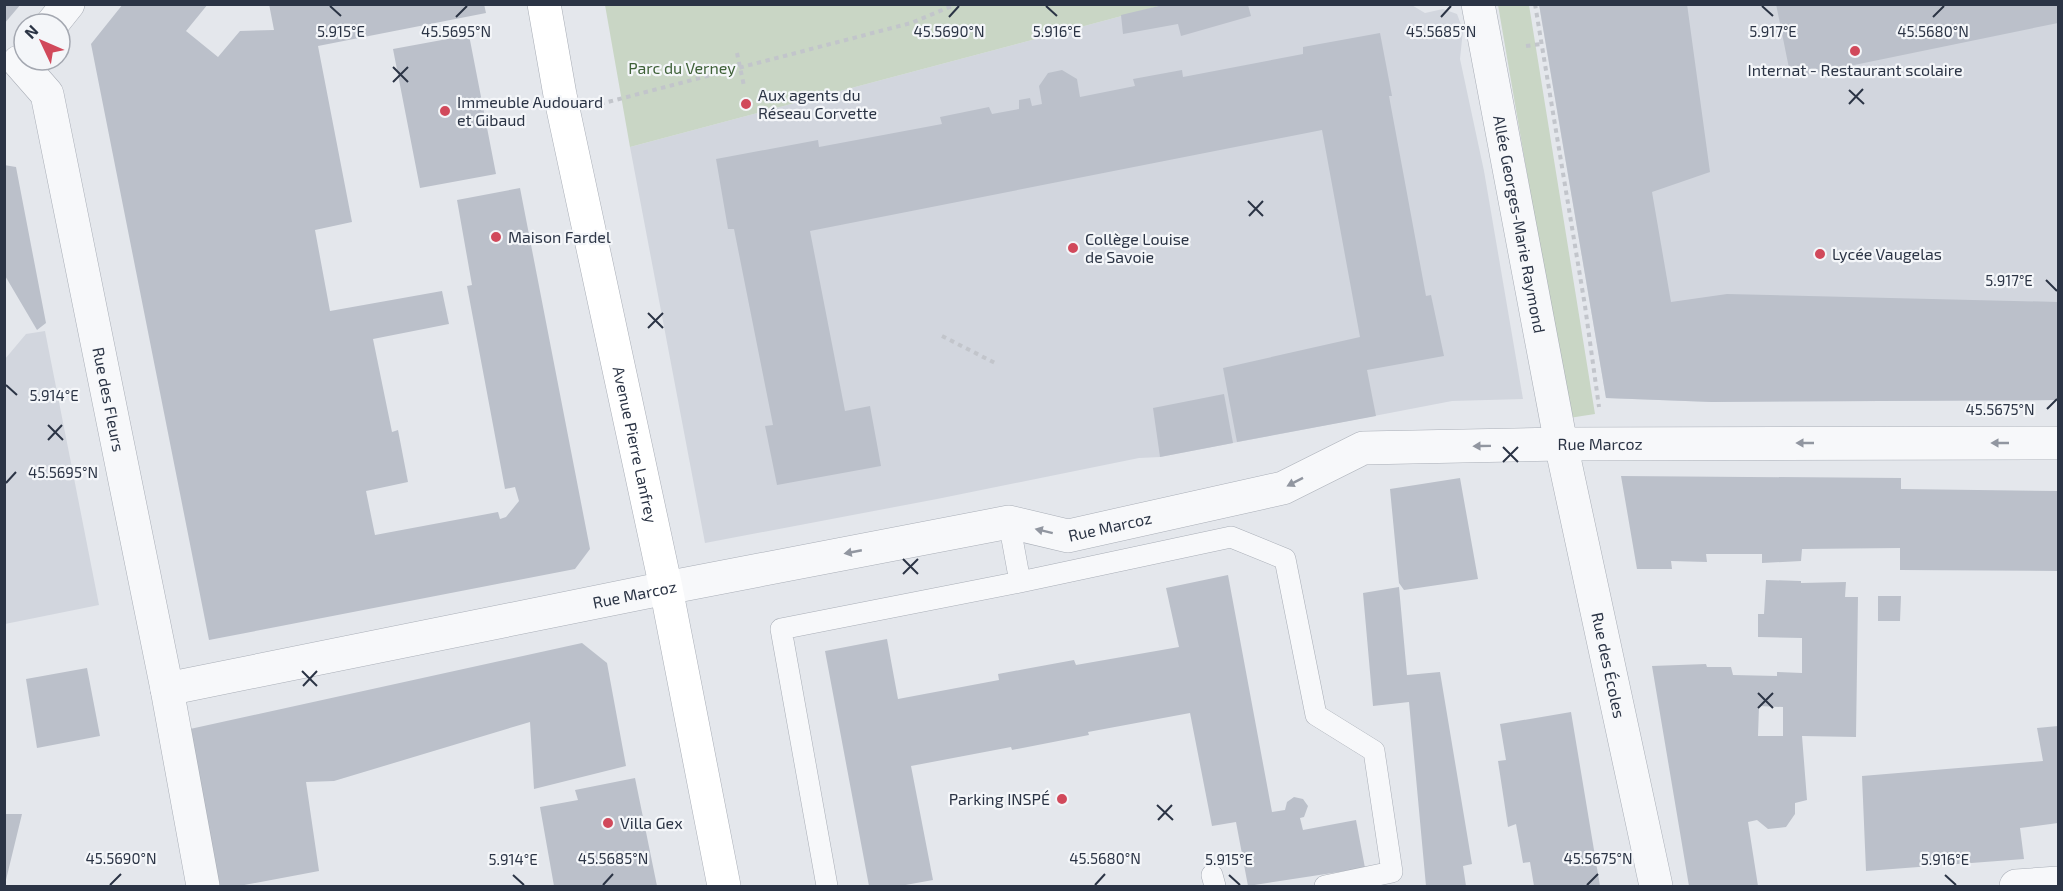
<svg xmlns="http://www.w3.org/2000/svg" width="2063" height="891" font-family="'Exo 2',sans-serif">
  <rect width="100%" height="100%" fill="#e4e7ec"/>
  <path fill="#d2d6de" d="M1410 4 1425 13 1443 9 1457 14 1463 30 1460 59 1484 171 1523 399 1452 401 1160 457 1139 458 937 499 705 543 630 147 1163 5Z
    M1539 5H2058V400L1712 402 1606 398Z
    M45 331 99 605 5 624V359L26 334Z"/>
  <path fill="#c9d6c5" d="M605 5H1163L630 147Z
    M1498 5H1529L1595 414 1569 418Z"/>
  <path fill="#bbc0ca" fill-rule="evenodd" d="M4 4H21L4 24Z
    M123 4H208L186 31 218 57 240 31 274 30 269 4H484L486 13 318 46 352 222 315 230 330 311 442 291 449 324 373 339 392 432 398 430 408 482 366 491 375 535 498 512 500 519 506 517 519 501 515 487 505 489 467 286 472 285 457 200 520 188 590 549 575 569 209 640 91 44Z
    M1539 4H1687L1710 172 1652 192 1671 302 1727 294 2058 302V400L1712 402 1606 398Z
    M1776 4H2058V23L1791 78Z
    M1163 5H1248L1251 16 1181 36 1178 24 1123 34 1121 15Z
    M1380 33 1392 96H1389L1426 296 1431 295 1444 356 1367 370 1376 416 1237 442 1223 368 1360 337 1322 130 810 231 845 411 870 406 881 466 777 485 765 426 773 425 734 229H728L716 159 818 140 819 147 942 124 940 117 989 107 992 114 1019 109V100L1030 98 1032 106 1042 104 1039 86 1048 73 1062 70 1077 79 1080 97 1135 86 1133 79 1182 70 1183 77 1303 54V47Z
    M469 35 496 174 420 188 393 49Z
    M4 165 16 167 46 323 37 330 4 274Z
    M1224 394 1233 443 1160 457 1153 408Z
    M1621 476 1901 478V489L2058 491V571L1900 570V548L1802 549 1801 561 1762 563V554H1706L1707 562 1671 561 1672 569H1637Z
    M1460 478 1478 579 1404 590 1399 583 1390 489Z
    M1228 575 1272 812 1285 810 1287 802 1294 797 1303 799 1308 806 1304 817 1300 818 1303 830 1356 820 1365 868 1248 886 1236 822 1212 826 1190 713 1088 732 1089 735 1012 750 1011 747 911 766 933 880 900 886H869L825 651 887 639 898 699 999 680 998 674 1025 669 1074 660 1076 665 1179 647 1166 588Z
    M1766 580 1801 581V583L1846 582 1845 597H1858L1856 737 1802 736 1807 800 1795 803V814L1786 827 1768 829 1757 820 1748 822 1758 886H1689L1652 666 1706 664 1707 667H1731L1733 675 1777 676V672L1802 673V638L1758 637V614H1764ZM1759 706 1783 707V736H1758Z
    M1399 587 1407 675 1440 672 1472 864 1463 866 1466 886H1426L1409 702 1373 706 1363 593Z
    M1878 596H1901L1900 621H1878Z
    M582 643 607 663 626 766 534 789 530 722 334 781 306 782 319 871 239 886H217L190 729Z
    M87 668 100 736 37 748 26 679Z
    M1571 712 1600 886H1534L1530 862 1523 863 1516 824 1508 827 1498 761 1506 760 1500 724Z
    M2058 726V823L2020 828 2024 859 1866 871 1862 776 2043 761 2037 728Z
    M635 778 657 886H554L540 807 578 800 575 790Z
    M4 814H22L5 884H4Z"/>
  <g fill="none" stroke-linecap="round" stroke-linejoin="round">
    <g stroke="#a9aeb7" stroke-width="22">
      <path id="lane" d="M1009 522 1020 582
        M1212 875 1215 886
        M827 886 781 629 1020 582 1231 537 1285 559 1316 715 1374 751 1392 872 1325 886"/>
    </g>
    <g stroke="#a9aeb7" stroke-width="34">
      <g id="street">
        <path id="s1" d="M1478 4 1561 444 1656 886"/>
        <path d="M52 24 68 4"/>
        <path id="s2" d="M19 62 47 94 167 689 203 886"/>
        <path id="s3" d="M167 689 666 588 1009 522 1068 536 1283 488 1363 448 1561 444 2058 443"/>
        <path d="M2016 886 2058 883"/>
      </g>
    </g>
    <g stroke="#a9aeb7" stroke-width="34">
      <g id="secondary">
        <path id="s4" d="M544 4 560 95 666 588 724 886"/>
      </g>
    </g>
    <path stroke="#c2c5cb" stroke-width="4" stroke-dasharray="4.5 4.5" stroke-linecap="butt" d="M1535 4 1585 306 1599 407
      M1526 46 1541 44
      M737 53 744 86
      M600 104 911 23 957 4
      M942 336 997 364"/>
    <use href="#lane" stroke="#f7f8fa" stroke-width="21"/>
    <use href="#street" stroke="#f7f8fa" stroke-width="33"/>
    <use href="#secondary" stroke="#fff" stroke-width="33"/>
  </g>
  <defs><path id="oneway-solid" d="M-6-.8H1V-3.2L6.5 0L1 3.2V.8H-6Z" transform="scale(1.5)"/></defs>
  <g fill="#9196a0">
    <use href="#oneway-solid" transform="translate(1805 443) rotate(180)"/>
    <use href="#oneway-solid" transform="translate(2000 443) rotate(180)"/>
    <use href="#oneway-solid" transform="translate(1482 446) rotate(179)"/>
    <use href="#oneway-solid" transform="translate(1295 482) rotate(153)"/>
    <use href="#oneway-solid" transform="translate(1044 531) rotate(-166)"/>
    <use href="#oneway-solid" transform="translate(853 552) rotate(169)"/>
  </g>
  <path fill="none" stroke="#2b3445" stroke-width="2" d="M330 6 341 16M1046 6 1057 16M1762 6 1773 16M456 17 467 6M949 17 959 6M1441 17 1451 6M1933 17 1944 6M393 67 408 82M393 82 408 67M1849 90 1864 104M1849 104 1863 89M1248 201 1263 216M1249 216 1263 201M2046 280 2057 291M648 313 663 328M648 328 663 313M6 385 17 395M2047 409 2057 399M48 425 63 440M48 440 62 425M1503 447 1518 462M1503 462 1518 447M6 483 16 472M903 559 918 574M903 574 918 559M302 671 317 686M303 686 317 671M1758 693 1773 708M1758 708 1773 693M1157 805 1173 820M1158 820 1172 805M513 875 524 885M1229 875 1240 885M1945 875 1956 885M110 885 121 874M603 885 613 874M1095 885 1105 874M1587 885 1598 874"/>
  <g fill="#d1495b" stroke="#f4f6f9" stroke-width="2">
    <circle cx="1855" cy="51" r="6"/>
    <circle cx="746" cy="104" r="6"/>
    <circle cx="445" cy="111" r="6"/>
    <circle cx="496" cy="237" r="6"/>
    <circle cx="1073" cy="248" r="6"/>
    <circle cx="1820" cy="254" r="6"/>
    <circle cx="1062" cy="799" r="6"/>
    <circle cx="608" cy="823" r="6"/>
  </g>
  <g text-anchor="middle" stroke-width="4.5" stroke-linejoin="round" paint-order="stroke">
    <g font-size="16" fill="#3f6138" stroke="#f4f6f9">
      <text x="682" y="74">Parc du Verney</text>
    </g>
    <g font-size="16" fill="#2b3445" stroke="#f4f6f9" text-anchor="start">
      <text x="1855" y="76" text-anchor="middle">Internat - Restaurant scolaire</text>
      <text x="758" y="101">Aux agents du<tspan x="758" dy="18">Réseau Corvette</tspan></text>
      <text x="457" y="108">Immeuble Audouard<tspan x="457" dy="18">et Gibaud</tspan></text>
      <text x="508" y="243">Maison Fardel</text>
      <text x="1085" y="245">Collège Louise<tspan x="1085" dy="18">de Savoie</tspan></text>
      <text x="1832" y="260">Lycée Vaugelas</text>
      <text x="1050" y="805" text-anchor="end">Parking INSPÉ</text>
      <text x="620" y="829">Villa Gex</text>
    </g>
    <g font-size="16" fill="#2b3445" stroke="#f4f6f9">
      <text dy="6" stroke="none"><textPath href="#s1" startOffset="224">Allée Georges-Marie Raymond</textPath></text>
      <text dy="6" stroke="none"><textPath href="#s2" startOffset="354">Rue des Fleurs</textPath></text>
      <text dy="6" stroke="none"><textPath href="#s3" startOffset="1466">Rue Marcoz</textPath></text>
      <text dy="6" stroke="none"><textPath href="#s4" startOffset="450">Avenue Pierre Lanfrey</textPath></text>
      <text dy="6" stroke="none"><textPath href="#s3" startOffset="962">Rue Marcoz</textPath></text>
      <text dy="6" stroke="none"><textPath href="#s3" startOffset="477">Rue Marcoz</textPath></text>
      <text dy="6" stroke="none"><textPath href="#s1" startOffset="674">Rue des Écoles</textPath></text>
    </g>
  </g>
  <g font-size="15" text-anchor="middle" fill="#2b3445" stroke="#f4f6f9" stroke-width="4.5" stroke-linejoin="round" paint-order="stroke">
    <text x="341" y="37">5.915°E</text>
    <text x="1057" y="37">5.916°E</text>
    <text x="1773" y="37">5.917°E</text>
    <text x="456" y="37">45.5695°N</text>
    <text x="949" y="37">45.5690°N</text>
    <text x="1441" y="37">45.5685°N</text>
    <text x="1933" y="37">45.5680°N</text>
    <text x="2009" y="286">5.917°E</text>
    <text x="54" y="401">5.914°E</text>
    <text x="2000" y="415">45.5675°N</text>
    <text x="63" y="478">45.5695°N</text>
    <text x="121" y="864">45.5690°N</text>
    <text x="613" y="864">45.5685°N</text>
    <text x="1105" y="864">45.5680°N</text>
    <text x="1598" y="864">45.5675°N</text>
    <text x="513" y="865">5.914°E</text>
    <text x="1229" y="865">5.915°E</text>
    <text x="1945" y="865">5.916°E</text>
  </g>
  <rect width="2063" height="891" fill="none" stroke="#2b3445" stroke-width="12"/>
  <g transform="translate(42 42) rotate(314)"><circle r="28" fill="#f4f6f9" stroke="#a4a8b1" stroke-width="1.5"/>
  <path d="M0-4.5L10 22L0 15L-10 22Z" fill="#d1495b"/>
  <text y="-9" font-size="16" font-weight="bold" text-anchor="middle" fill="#2b3445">N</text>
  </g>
</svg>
